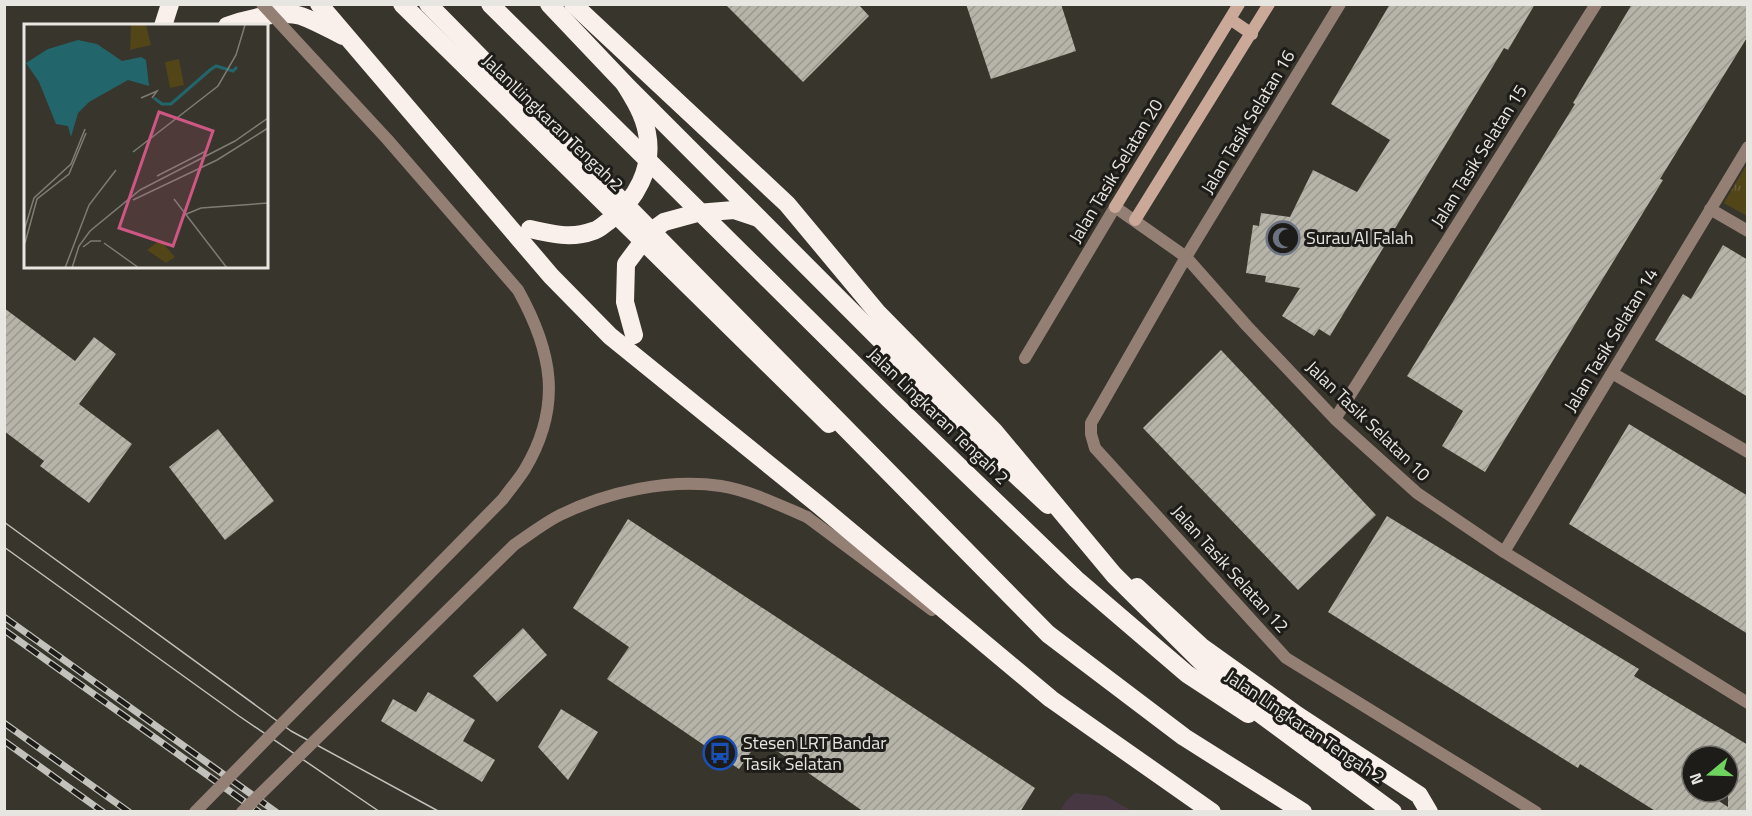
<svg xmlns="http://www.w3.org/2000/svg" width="1752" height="816" font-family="'Titillium Web',sans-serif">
  <defs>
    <pattern id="park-tufts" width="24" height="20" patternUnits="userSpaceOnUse" patternTransform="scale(1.5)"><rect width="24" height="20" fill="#524518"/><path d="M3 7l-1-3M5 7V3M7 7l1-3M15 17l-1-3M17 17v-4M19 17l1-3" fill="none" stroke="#6b6039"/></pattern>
    <pattern id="building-hatch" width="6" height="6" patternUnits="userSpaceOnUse" patternTransform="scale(1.5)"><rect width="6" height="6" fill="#b6b3a8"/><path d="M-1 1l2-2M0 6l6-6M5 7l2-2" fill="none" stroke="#9a988f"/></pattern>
  </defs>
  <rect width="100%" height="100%" fill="#37352c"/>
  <path fill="#473743" d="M1075 793 1106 796 1132 811H1060L1066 801Z"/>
  <path fill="url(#park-tufts)" d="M1747 164V216L1724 203Z"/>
  <path fill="url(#building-hatch)" fill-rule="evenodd" d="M725 4H858L869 16 803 82Z
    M966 4H1061L1076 51 991 79Z
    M1390 4H1535L1508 50 1504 48 1330 336 1319 329 1314 336 1282 316 1300 288 1265 282 1266 276 1246 273 1253 225 1259 226 1261 213 1290 217 1313 170 1357 192 1371 170 1390 140 1331 104Z
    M1632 4H1748V36L1660 179 1663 180 1485 472 1442 446 1463 411 1407 376 1575 104 1573 103Z
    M1723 245 1748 260V397L1655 340 1683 294 1691 299Z
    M4 308 75 361 94 337 116 354 79 404 132 444 89 503 40 466 44 461 4 431Z
    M1221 350 1376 515 1298 590 1143 428Z
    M1629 424 1748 496V634L1569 524Z
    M218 429 274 501 225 540 169 467Z
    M1387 516 1639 669 1634 676 1748 745V812H1657L1580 764 1578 768 1328 612ZM1692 756H1728V807L1705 792H1692Z
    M628 519 1035 788 1020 812H864L760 739 739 769 607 679 629 647 573 608Z
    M523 628 547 655 497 702 473 676Z
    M428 692 475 720 463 741 495 760 482 782 381 721 393 699 416 712Z
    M561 709 598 732 568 780 538 747Z"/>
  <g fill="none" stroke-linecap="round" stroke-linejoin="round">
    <path stroke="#947f75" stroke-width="12" d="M1340 4 1186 257 1091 423V434L1095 448 1286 658 1536 812
      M1710 209 1748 231
      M1025 358 1115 207 1186 257 1247 326 1335 419 1417 493 1504 552 1748 703
      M1612 373 1748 452
      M1335 419 1596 4
      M807 517 932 610
      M1504 552 1748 147"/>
    <path stroke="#caa998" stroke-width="12" d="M1230 19 1252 34
      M1115 207 1239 4
      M1135 220 1269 4"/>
    <path stroke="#faf0eb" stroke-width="18" d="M319 4 551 276 610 336 820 506 1051 699 1212 812
      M402 4 829 424
      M490 4 889 399 1076 579 1187 674 1248 714
      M549 4 624 83 1006 466 1048 505
      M163 26 170 4
      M227 26C245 19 282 10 301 16 315 21 329 29 343 36
      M1137 587 1202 647 1297 715 1419 795 1429 812"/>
    <path stroke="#c3c1bb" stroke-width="1.5" d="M4 522 291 731 440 812
      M4 547 239 716 380 812"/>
    <g stroke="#c3c1bb" stroke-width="7">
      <path id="rail" d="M4 617 276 812
        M4 630 259 812
        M4 723 129 812
        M4 741 103 812"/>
    </g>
    <use href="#rail" stroke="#1e1c18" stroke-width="4.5" stroke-dasharray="14" stroke-linecap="butt"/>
    <path stroke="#947f75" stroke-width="12" d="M195 812 503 499C510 489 519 479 525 469 563 405 552 351 518 290L387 139 262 4
      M242 812 514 545C529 535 544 523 560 515 607 492 669 478 721 486 751 491 779 505 807 517"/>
    <path stroke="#faf0eb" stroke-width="18" d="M428 4 1048 634 1184 737 1303 812
      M573 4 787 204 877 312 994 431 1114 575 1236 696 1393 812
      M530 229C551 234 572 239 593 231 599 230 604 224 609 221 636 200 654 168 647 133 644 115 634 99 624 83
      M634 335 625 302 626 264 649 233 664 222 697 213 734 210 758 218"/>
  </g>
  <defs>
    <g id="mosque-ring" transform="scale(1.725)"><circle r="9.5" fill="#1e1c18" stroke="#6b7280" stroke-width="1.5"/><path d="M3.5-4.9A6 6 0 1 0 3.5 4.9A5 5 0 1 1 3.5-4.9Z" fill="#6b7280"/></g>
    <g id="bus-ring" transform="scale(1.725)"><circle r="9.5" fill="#1e1c18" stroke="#1a4fb4" stroke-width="1.5"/><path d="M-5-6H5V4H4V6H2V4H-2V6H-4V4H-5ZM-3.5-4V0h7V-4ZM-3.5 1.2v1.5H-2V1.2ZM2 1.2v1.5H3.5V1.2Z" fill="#1a4fb4"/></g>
  </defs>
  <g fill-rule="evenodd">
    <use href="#mosque-ring" x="1283" y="238"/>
    <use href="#bus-ring" x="720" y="753"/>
  </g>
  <g text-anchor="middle" stroke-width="6" stroke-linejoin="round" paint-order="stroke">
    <g font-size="18" fill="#e8e6e1" stroke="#1e1c18">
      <text transform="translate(1248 122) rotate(-59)" y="6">Jalan Tasik Selatan 16</text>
      <text transform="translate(553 123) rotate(44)" y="6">Jalan Lingkaran Tengah 2</text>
      <text transform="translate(1479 156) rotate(-58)" y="6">Jalan Tasik Selatan 15</text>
      <text transform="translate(1116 171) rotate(-59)" y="6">Jalan Tasik Selatan 20</text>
      <text transform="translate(1611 340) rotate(-59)" y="6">Jalan Tasik Selatan 14</text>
      <text transform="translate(938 416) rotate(44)" y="6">Jalan Lingkaran Tengah 2</text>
      <text transform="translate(1368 421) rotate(44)" y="6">Jalan Tasik Selatan 10</text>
      <text transform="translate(1230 569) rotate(48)" y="6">Jalan Tasik Selatan 12</text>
      <text transform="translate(1305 727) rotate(34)" y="6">Jalan Lingkaran Tengah 2</text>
    </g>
    <g font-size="18" fill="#e8e6e1" stroke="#1e1c18" text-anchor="start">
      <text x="1306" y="244">Surau Al Falah</text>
      <text x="743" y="749">Stesen LRT Bandar<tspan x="743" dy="21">Tasik Selatan</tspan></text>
    </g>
  </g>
  <g transform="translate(24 24)">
    <rect width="244" height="244" fill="#37352c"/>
    <path d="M107 1H122L127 21 106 26ZM155 35 160 61 146 64 141 38Z" fill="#524518"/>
    <path d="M136 216 151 233 142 239 123 226Z" fill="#524518"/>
    <path d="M54 16 73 20 98 37 117 33 122 36 125 62 104 56 65 78 54 89 47 113 44 102 32 100 15 58 2 39 24 25Z" fill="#22666b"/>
    <path fill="none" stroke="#22666b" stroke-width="3" d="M130 74 138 80H147L186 46 192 42 209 47 213 43"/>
    <path fill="none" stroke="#7e7c74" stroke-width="1.5" d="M117 74 133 67 128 74M109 128 194 62 212 31 221 1M133 152 182 127M150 175 203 244M109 176 193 136 244 104M160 191 177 184 244 179M0 207 10 174 47 140 61 105M1 219 13 175 45 150 62 109M80 219 115 244M59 223 67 217H77M41 244 65 181 92 146M48 244 55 222 66 207 116 166 211 117 244 94"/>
    <path fill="#cd5683" fill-opacity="0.15" stroke="#cd5683" stroke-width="3" d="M135 88 189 107 149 222 95 204Z"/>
    <rect width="244" height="244" fill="none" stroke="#e8e6e1" stroke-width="3"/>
  </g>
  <rect width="1752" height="816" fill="none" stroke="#e8e6e1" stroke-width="12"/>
  <g transform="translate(1710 774) rotate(251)"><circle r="28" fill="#1e1c18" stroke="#6f6d68" stroke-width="1.5"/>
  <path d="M0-4.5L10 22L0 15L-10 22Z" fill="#6fd360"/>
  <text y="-9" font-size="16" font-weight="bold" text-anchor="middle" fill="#e8e6e1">N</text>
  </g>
</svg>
